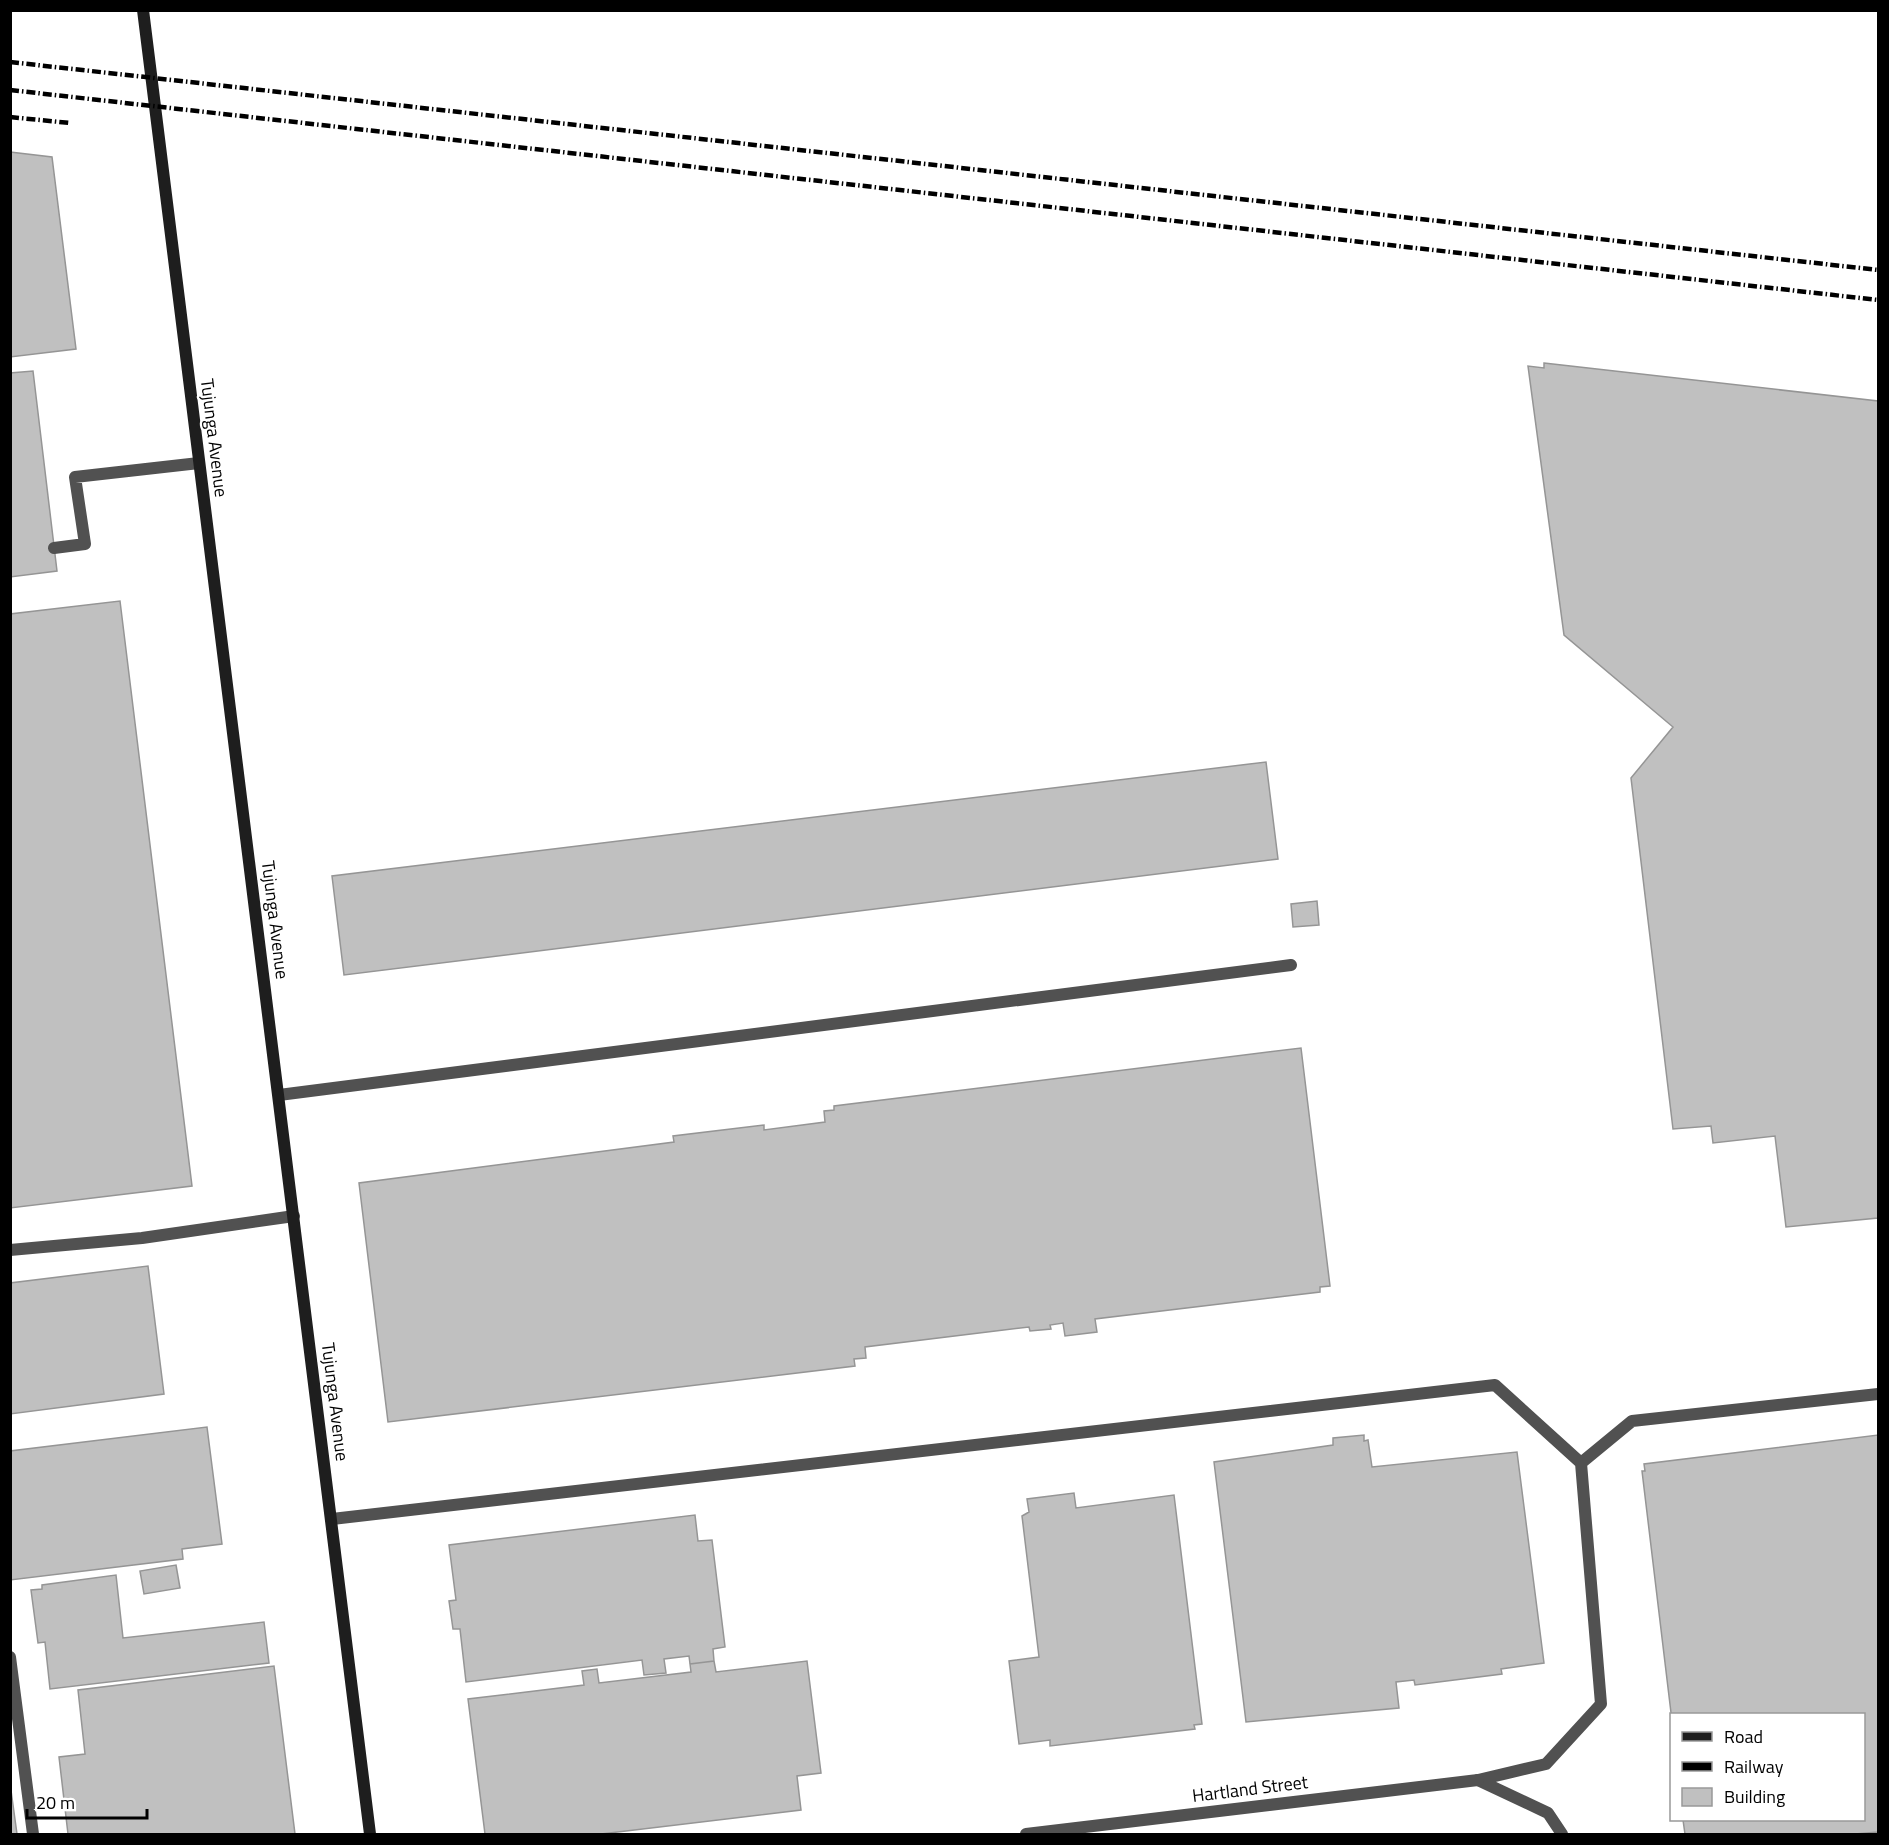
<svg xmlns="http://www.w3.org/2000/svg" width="1889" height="1845" font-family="'Titillium Web',sans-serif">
  <rect width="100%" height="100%" fill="#fff"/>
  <path fill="#c0c0c0" stroke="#959595" stroke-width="1.5" d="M10 152 52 157 76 349 10 357Z
    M1544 363 1878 401V1218L1786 1227 1775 1136 1713 1143 1711 1126 1673 1129 1631 778 1673 727 1564 635 1528 366 1544 368Z
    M33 371 57 571 10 577V373Z
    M120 601 192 1186 10 1208V614Z
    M1266 762 1278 859 344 975 332 876Z
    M1317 901 1319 925 1293 927 1291 904Z
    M1301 1048 1330 1286 1320 1287V1292L1095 1319 1097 1332 1065 1336 1063 1323 1050 1325 1051 1329 1030 1331 1029 1327 865 1347 866 1358 854 1359 855 1366 388 1422 359 1183 674 1142 673 1136 764 1125V1130L825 1122 824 1111 834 1110V1106Z
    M148 1266 164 1394 10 1414V1283Z
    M207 1427 222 1544 182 1549 183 1559 10 1580V1451Z
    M1364 1435V1441L1368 1440 1372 1467 1517 1452 1544 1663 1501 1669 1502 1674 1415 1685 1414 1680 1396 1682 1399 1708 1246 1722 1214 1462 1333 1445V1438Z
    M1878 1435V1832L1855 1834H1685L1683 1820H1864V1714H1672V1721L1642 1471H1645L1644 1464Z
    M1074 1493 1076 1508 1174 1495 1202 1724 1194 1725 1195 1729 1050 1746V1740L1019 1744 1009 1661 1039 1657 1022 1516 1029 1512 1027 1499Z
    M695 1515 698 1541 712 1540 725 1647 713 1649 714 1661 690 1664 689 1656 664 1659 666 1673 644 1675 642 1660 466 1682 460 1629H453L449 1601 456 1600 449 1545Z
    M176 1565 180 1588 144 1594 140 1571Z
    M116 1575 123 1638 264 1622 269 1663 50 1689 45 1642 38 1643 31 1590 42 1589V1585Z
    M714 1661 716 1672 807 1661 821 1773 797 1776 801 1810 601 1834H485L468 1699 584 1685 582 1671 597 1669 599 1683 691 1672 690 1664Z
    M274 1666 295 1834H68L59 1757 85 1754 78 1690Z
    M10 1783 17 1834H10Z"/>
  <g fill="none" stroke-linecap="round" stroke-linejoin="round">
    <path stroke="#515151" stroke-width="12" d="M54 548 85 544 75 477 199 463
      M279 1095 1291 965
      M10 1250 142 1238 294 1216
      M1581 1463 1632 1421 1878 1394
      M332 1519 1495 1385 1581 1463 1601 1704 1546 1764 1478 1780
      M10 1657 33 1834
      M1478 1780 1548 1813 1562 1834"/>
    <path stroke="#515151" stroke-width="12" d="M1026 1834 1478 1780"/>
    <path stroke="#1e1e1e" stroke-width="12" d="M143 10 370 1834"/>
    <path stroke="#000" stroke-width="4.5" stroke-dasharray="9 3 1.5 3" stroke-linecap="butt" d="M10 62 1878 270
      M10 90 1878 300
      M10 117 70 123"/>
  </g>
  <g text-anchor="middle" stroke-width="4.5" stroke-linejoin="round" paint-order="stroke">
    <g font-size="18" fill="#000" stroke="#fff">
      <text transform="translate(214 438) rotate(83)" y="6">Tujunga Avenue</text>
      <text transform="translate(275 920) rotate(83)" y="6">Tujunga Avenue</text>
      <text transform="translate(335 1402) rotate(83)" y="6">Tujunga Avenue</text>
      <text transform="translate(1250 1789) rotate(-7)" y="6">Hartland Street</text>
    </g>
  </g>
  <rect width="1889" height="1845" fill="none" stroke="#000000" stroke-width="24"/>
  <rect x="1670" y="1713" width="195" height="108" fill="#ffffff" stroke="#999999" stroke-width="1.5"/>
  <rect x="1682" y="1732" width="30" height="9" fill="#1e1e1e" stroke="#999999" stroke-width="1.5"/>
  <text x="1724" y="1743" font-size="18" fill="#000000">Road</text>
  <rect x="1682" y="1762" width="30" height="9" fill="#000000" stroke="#999999" stroke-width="1.5"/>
  <text x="1724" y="1773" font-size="18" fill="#000000">Railway</text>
  <rect x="1682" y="1788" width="30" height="18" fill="#c0c0c0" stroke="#999999" stroke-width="1.5"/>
  <text x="1724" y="1803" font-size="18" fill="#000000">Building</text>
  <path d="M27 1809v9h120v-9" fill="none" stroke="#000000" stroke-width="3"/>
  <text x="36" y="1809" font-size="18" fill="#000000" stroke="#ffffff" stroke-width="4.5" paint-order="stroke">20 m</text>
</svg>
